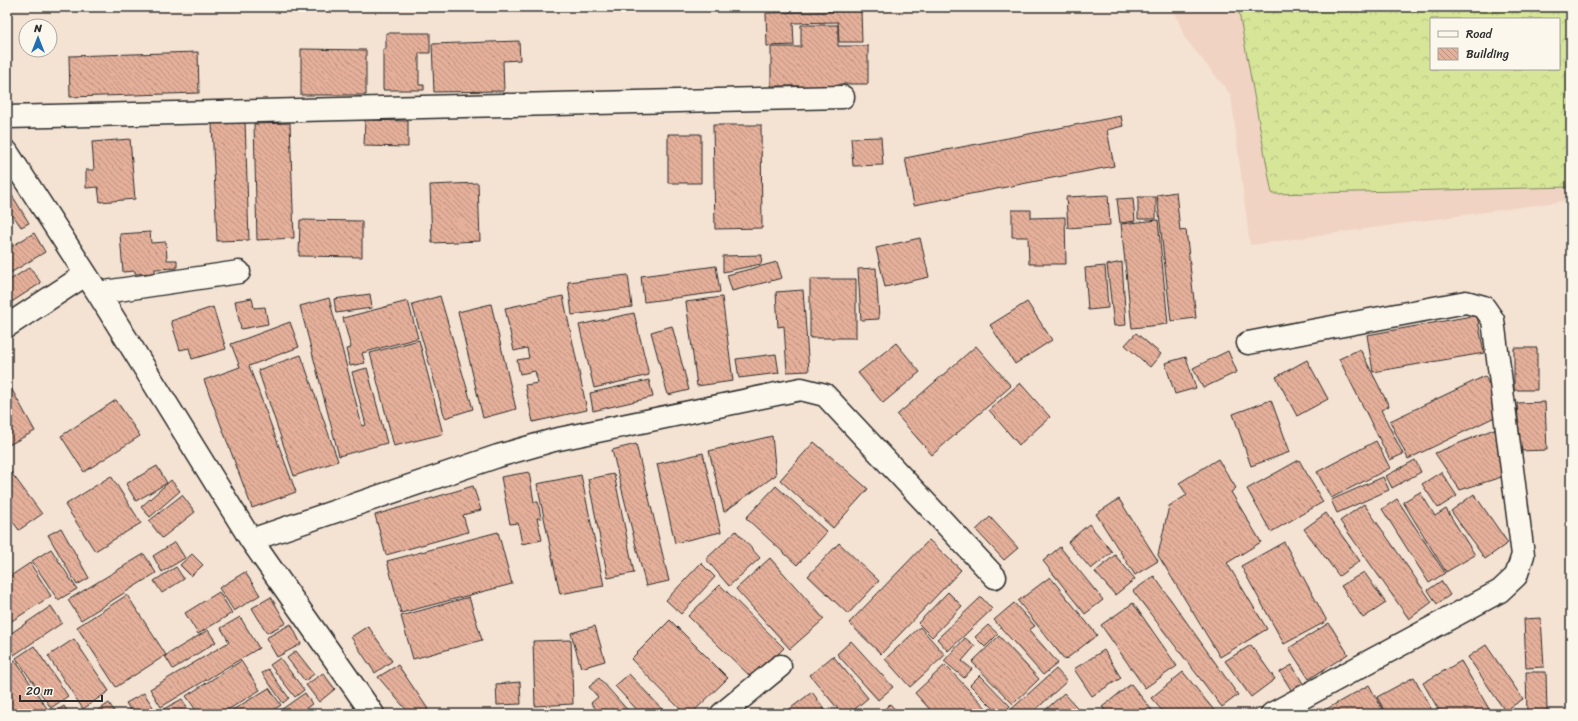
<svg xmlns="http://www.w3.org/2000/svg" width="1578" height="721" font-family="Sriracha,sans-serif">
  <defs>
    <pattern id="forest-crowns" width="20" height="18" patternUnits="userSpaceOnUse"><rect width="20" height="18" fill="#d6e598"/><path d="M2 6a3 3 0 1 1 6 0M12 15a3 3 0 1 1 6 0" fill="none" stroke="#b8c583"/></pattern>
    <pattern id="building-back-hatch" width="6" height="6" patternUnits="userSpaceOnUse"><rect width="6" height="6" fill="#e5b09a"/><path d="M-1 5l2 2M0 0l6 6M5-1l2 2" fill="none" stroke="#ba8f7e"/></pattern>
  </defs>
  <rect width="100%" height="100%" fill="#f4e2d3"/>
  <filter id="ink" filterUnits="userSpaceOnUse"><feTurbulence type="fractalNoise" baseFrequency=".025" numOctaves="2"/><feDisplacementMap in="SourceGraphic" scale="8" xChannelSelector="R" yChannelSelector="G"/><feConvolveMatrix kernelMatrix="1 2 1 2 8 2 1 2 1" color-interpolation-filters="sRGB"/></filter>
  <g filter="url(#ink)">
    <path fill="#f0d3c2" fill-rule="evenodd" d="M1173 7H1571V200L1250 245 1231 95 1185 38ZM1431 19H1559V69H1431Z"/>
    <path fill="url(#forest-crowns)" stroke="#808862" fill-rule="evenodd" d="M1238 7H1571V187L1272 194ZM1431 19H1559V69H1431Z"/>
    <path fill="url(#building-back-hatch)" stroke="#2b2b2b" d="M861 11 862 42H839L838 22 793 23 794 45 767 46 766 13Z
      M801 25H838V46H868V84H840V92H799V86H771V47H801Z
      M386 33H430V53H419V85H424V90H383V49H386Z
      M519 41 520 60 503 61 504 91 434 92 432 44Z
      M301 49 366 50V95H301Z
      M198 52 199 93 70 97 69 56Z
      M1121 116 1123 126 1107 130 1114 166 914 205 905 158Z
      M365 120 408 121V147L364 146Z
      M245 121 249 240 217 241 212 123Z
      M290 123 294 238 257 240 254 124Z
      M713 125H761L762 228 715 229Z
      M668 134H701V183H668Z
      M881 137 883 165 853 166 851 138Z
      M130 139 135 199 100 202 98 187 86 188V170H94L92 142Z
      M478 183 480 241 432 243 430 185Z
      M7 187 29 223 21 227 13 215 7 219Z
      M1176 192 1180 231 1186 230 1196 318 1171 321 1157 195Z
      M1108 195 1110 225 1068 228 1066 197Z
      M1138 197H1156V219H1138Z
      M1133 198 1135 221 1120 223 1117 199Z
      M1012 210H1031V218L1065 217 1066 264H1029L1028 237H1012Z
      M300 220 362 221V257L299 256Z
      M1158 220 1168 324 1132 328 1121 224Z
      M150 232 151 243 166 242 167 260H177V268L155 269V273L135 274V271L123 272 120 234Z
      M34 233 45 252 7 275V249Z
      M920 238 929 277 885 287 876 248Z
      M762 255 761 264 723 272V256Z
      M777 262 782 278 732 291 727 275Z
      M1122 262 1126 325 1114 326 1107 265Z
      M716 266 720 292 644 302 641 276Z
      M1105 266 1108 308 1088 310 1085 268Z
      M30 267 41 283 7 305V282Z
      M876 268 879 319 861 320 858 269Z
      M628 275 632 307 572 315 568 282Z
      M810 279H856V338H810Z
      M803 290 809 371 787 372 784 326 778 327 776 292Z
      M370 294 372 308 336 313 334 299Z
      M440 296 473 409 445 418 412 304Z
      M563 296 587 410 533 422 525 385 538 383 535 371 520 374 517 360 529 358 527 348 514 351 505 308Z
      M722 297 733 381 697 386 686 302Z
      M252 298 254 308 265 307 268 324 241 329 235 301Z
      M329 298 362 426 366 425 352 372 367 368 387 443 339 456 300 306Z
      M408 301 418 338 362 353 365 363 350 366 346 349 351 348 343 318Z
      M1027 302 1052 340 1015 364 990 325Z
      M491 304 516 409 483 418 458 312Z
      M213 307 226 349 192 359 189 348 180 350 171 321Z
      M634 313 649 375 594 388 579 325Z
      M1477 315 1484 353 1373 372 1367 335Z
      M290 322 299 347 249 366 296 492 252 508 204 380 240 367 231 344Z
      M672 326 689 390 668 395 651 332Z
      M1136 333 1161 354 1150 367 1125 345Z
      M419 340 443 434 394 446 370 353Z
      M896 343 920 372 883 403 858 373Z
      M976 346 1011 386 932 455 897 415Z
      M1514 348H1537V390H1514Z
      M1360 349 1389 406 1381 410 1403 454 1390 460 1339 359Z
      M1228 351 1237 372 1203 388 1193 368Z
      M776 354 779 373 739 378 736 359Z
      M301 355 338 461 294 476 258 370Z
      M1186 357 1196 388 1175 394 1165 363Z
      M1307 360 1328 399 1297 416 1276 377Z
      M1485 376 1503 413 1408 459 1390 421Z
      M649 380 653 397 593 411 590 393Z
      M7 381 35 431 7 446Z
      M1020 383 1050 417 1019 445 989 410Z
      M116 400 140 436 84 472 61 436Z
      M1271 400 1290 452 1251 466 1233 414Z
      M1545 402 1547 450 1520 451 1517 403Z
      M1499 427 1511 474 1460 490 1435 453Z
      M772 436 776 475 724 512 709 451Z
      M1376 441 1390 468 1331 498 1317 472Z
      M814 442 868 489 833 528 780 480Z
      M636 444 669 581 646 586 612 450Z
      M703 453 721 532 675 543 657 464Z
      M1218 459 1236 488 1231 492 1261 542 1227 563 1267 629 1220 657 1158 555 1169 506 1187 495 1179 483Z
      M1299 460 1323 502 1271 532 1247 489Z
      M1415 460 1421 472 1392 488 1386 476Z
      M157 466 167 483 136 501 126 484Z
      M7 467 42 514 19 530 7 514Z
      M529 472 534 502H538L541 518H537L542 540 522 544 518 523 510 524 501 477Z
      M1441 472 1457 496 1438 508 1422 484Z
      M614 474 634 573 608 578 588 479Z
      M581 475 604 586 560 594 537 484Z
      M111 476 141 523 95 551 65 505Z
      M1383 477 1389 490 1337 513 1331 500Z
      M171 480 180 491 150 517 141 507Z
      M473 486 481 510 463 515 468 532 386 555 375 515Z
      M776 486 827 532 797 565 746 518Z
      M1420 492 1435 516 1446 509 1475 555 1446 572 1403 502Z
      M1474 494 1508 543 1485 559 1451 511Z
      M182 495 195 512 162 538 149 521Z
      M1119 499 1158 561 1135 575 1096 514Z
      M1397 499 1445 573 1429 583 1382 509Z
      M1364 504 1432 602 1409 619 1340 521Z
      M1326 513 1360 561 1339 576 1304 529Z
      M990 517 1018 548 1004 560 976 530Z
      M1089 524 1112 552 1091 569 1068 542Z
      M61 528 89 578 77 585 48 535Z
      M736 531 760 558 729 586 706 559Z
      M498 532 512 584 401 613 387 561Z
      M929 540 961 570 881 654 849 623Z
      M175 542 185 558 162 572 153 556Z
      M1284 542 1327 621 1284 644 1241 566Z
      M839 543 879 581 848 614 808 576Z
      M1060 547 1103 600 1085 614 1043 561Z
      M51 549 77 589 58 600 32 561Z
      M144 554 156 573 81 620 68 600Z
      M192 554 203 565 191 576 180 565Z
      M1115 555 1135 579 1115 595 1095 572Z
      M770 558 824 619 790 649 736 589Z
      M30 563 51 596 7 624V573L9 577Z
      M701 563 715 577 681 614 666 600Z
      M176 567 184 579 162 593 154 581Z
      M245 572 260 595 234 611 219 588Z
      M1364 572 1386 603 1363 618 1341 586Z
      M1154 576 1238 695 1222 707 1133 591Z
      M1050 577 1097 635 1065 660 1018 601Z
      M1441 581 1450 595 1437 604 1428 590Z
      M720 585 784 648 753 679 688 616Z
      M219 592 232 613 198 634 185 613Z
      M948 592 962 606 932 637 918 623Z
      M127 595 166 655 116 687 77 627Z
      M271 597 286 623 267 633 252 608Z
      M469 597 482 640 413 659 401 616Z
      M981 597 992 609 948 651 937 639Z
      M1014 603 1035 626 1029 630 1058 663 1043 675 994 620Z
      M1133 603 1177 666 1145 688 1101 625Z
      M51 606 62 623 8 659 7 636Z
      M240 617 259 648 161 707 150 689 229 642 221 628Z
      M1541 618 1544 667 1526 668 1524 619Z
      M670 620 728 678 691 714H685L631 659Z
      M1329 623 1348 654 1309 679 1289 648Z
      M291 624 301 644 277 657 266 638Z
      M988 625 998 634 985 647 975 637Z
      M368 626 392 661 375 673 351 637Z
      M595 626 605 661 581 668 571 633Z
      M920 627 945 655 910 687 885 659Z
      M208 630 216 642 173 669 165 656Z
      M999 636 1039 679 1013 704 972 662Z
      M965 638 975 646 962 661 972 669 964 678 944 661Z
      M74 639 109 691 83 709 48 656Z
      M571 640 573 704 535 706 533 641Z
      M851 641 893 687 878 700 837 654Z
      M1251 645 1275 679 1251 697 1225 661Z
      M1486 645 1523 699 1505 711 1468 657Z
      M34 646 68 696 51 708 16 658Z
      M1104 650 1121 678 1092 696 1074 669Z
      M296 651 314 674 305 681 287 658Z
      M833 656 868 698 849 714H842L810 675Z
      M280 658 304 690 295 697 270 665Z
      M15 660 48 710 42 714H7V665Z
      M241 661 260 690 221 714H196L198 713 186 696Z
      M1461 661 1492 714H1441L1423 683Z
      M398 665 428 709 423 714H410L378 677Z
      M945 665 990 712 988 714H934L915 693Z
      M1292 665 1305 687 1293 693 1280 672Z
      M268 669 289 698 283 703 262 673Z
      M1056 669 1067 681 1031 714H1006Z
      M1183 672 1217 714H1165L1151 698Z
      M1526 672H1546L1547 714H1527Z
      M323 673 335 689 319 702 306 685Z
      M629 674 667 714H641L615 686Z
      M980 675 1010 706 1002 714H999L970 685Z
      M1414 677 1434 714H1386L1377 697Z
      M599 678 631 714H600L591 703 598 697 589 687Z
      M520 682 521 704 497 705 496 684Z
      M1131 684 1155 714H1108L1102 707Z
      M1369 685 1385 714H1325L1323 711Z
      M269 688 281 705 270 712 272 714H226Z
      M812 692 828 714H783Z
      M144 693 156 712 154 714H133L126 703Z
      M305 693 312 704 298 714H275Z
      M1064 693 1083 714H1041Z
      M182 699 191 714H159L158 712Z
      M109 703 116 714H93Z
      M890 704 899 714H879Z
      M64 706 69 714H52Z"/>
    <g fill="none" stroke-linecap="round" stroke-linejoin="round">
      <g stroke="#2b2b2b" stroke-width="25">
        <path id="minor" d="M7 117 843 97
          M7 152 98 293 251 540 373 714
          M98 293 239 272
          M7 326 85 275
          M1248 343 1466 302 1484 307 1493 320 1523 555 1516 576 1500 591 1272 714
          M251 540 498 456 554 440 801 389 825 395 995 577
          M722 714 780 666"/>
      </g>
      <use href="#minor" stroke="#fbf7ec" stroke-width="22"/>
    </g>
  </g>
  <rect width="1578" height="721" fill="none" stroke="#fbf7ec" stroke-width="24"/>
  <rect x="12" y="12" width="1554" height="697" fill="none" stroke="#2b2b2b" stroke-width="1.5" filter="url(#ink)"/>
  <rect x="1430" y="18" width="130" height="52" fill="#fbf7ec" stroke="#a8a59f"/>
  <rect x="1438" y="31" width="20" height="6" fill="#fbf7ec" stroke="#a8a59f"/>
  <text x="1466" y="38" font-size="12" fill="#2b2b2b">Road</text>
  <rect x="1438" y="48" width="20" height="12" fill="url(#building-back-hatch)" stroke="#a8a59f"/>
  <text x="1466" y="58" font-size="12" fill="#2b2b2b">Building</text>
  <g transform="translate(38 38)"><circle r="19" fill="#fbf7ec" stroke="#a8a59f"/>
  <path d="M0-3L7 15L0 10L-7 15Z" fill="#1f6fb2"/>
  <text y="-6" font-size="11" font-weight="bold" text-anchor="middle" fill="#2b2b2b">N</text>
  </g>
  <path d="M20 695v6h82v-6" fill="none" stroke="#2b2b2b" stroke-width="2"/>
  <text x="26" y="695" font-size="12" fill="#2b2b2b" stroke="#fbf7ec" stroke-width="3" paint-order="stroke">20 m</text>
</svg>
